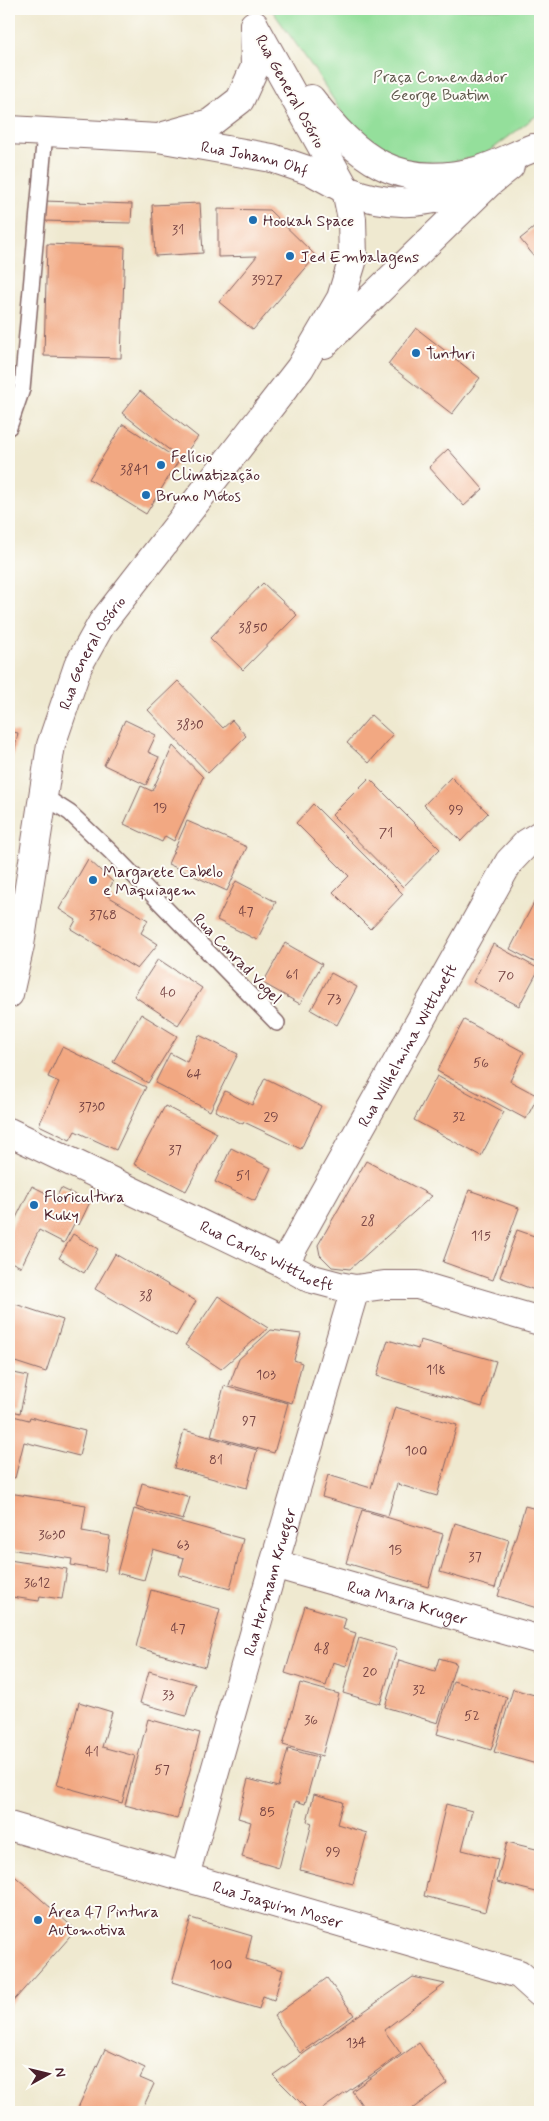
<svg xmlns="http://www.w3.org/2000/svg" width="549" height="2121" font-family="Mynerve,sans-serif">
  <rect width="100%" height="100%" fill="#fdfcf7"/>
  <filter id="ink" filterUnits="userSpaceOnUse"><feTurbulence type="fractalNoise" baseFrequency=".02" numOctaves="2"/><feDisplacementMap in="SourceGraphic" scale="10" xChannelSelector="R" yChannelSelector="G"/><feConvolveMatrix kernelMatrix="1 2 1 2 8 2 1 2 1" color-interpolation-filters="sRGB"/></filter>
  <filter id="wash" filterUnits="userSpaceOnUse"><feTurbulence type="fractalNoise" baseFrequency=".0096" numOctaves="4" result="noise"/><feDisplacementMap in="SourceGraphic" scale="20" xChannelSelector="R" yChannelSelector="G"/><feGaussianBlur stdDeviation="1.12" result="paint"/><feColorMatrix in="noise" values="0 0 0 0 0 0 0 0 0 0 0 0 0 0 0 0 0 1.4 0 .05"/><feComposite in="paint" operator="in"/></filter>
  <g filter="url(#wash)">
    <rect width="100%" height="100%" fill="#efe9d0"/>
    <path fill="#94df9b" stroke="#6f7f63" d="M271 9H540V113L486 154 449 163 408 161 385 152 356 135 316 72Z"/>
    <g id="blocks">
      <path fill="#f2a882" d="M44 201 132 204 131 223 43 221Z
        M200 203 203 253 155 256 152 205Z
        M218 209 269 210 316 256 253 330 219 302 257 256 218 257Z
        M540 223V261L539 262 520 239Z
        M47 244 125 247 121 358 44 356Z
        M416 328 480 378 452 414 388 364Z
        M140 391 198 437 181 459 122 413Z
        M123 424 179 460 146 514 89 479Z
        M448 449 483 489 464 506 429 467Z
        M263 583 297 615 243 670 210 638Z
        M178 681 223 728 232 720 246 736 208 773 148 710Z
        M371 715 393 735 369 763 347 743Z
        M125 720 156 735 148 752 159 757 146 785 104 765Z
        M9 731 18 733 13 757 9 756Z
        M173 746 203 777 174 841 165 836 162 842 124 824 141 786 152 791Z
        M451 777 488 813 461 841 424 805Z
        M369 778 440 849 403 887 332 815Z
        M313 804 403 894 370 929 333 892 349 876 296 823Z
        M187 821 247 847 227 891 168 864Z
        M88 859 113 882 106 895 148 920 141 933 158 944 137 969 71 929 76 920 59 909Z
        M236 881 276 902 257 940 217 920Z
        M540 891V965L510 949Z
        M285 943 322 964 300 1004 263 983Z
        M493 944 539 969 519 1006 473 982Z
        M158 959 202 988 178 1025 134 996Z
        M331 973 357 987 337 1025 311 1010Z
        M141 1014 177 1036 148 1083 113 1062Z
        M464 1020 524 1052 510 1081 538 1096 526 1119 437 1071Z
        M199 1035 238 1054 210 1111 155 1083 170 1053 187 1062Z
        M62 1047 146 1087 116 1150 75 1131 70 1140 39 1125 59 1082 48 1077Z
        M437 1076 504 1112 481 1156 414 1120Z
        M265 1078 321 1106 301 1149 244 1122 243 1124 215 1111 225 1091 252 1105Z
        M165 1106 217 1133 186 1191 134 1164Z
        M231 1148 271 1168 255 1201 215 1182Z
        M366 1161 432 1196 350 1269 332 1267 320 1255 318 1245Z
        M32 1186 56 1198 61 1188 90 1202 79 1225 75 1222 64 1243 39 1230 21 1267 9 1261V1232Z
        M469 1190 519 1208 493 1280 443 1262Z
        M517 1230 540 1238V1292L500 1277Z
        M73 1234 98 1249 84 1273 59 1258Z
        M115 1254 196 1301 176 1336 95 1289Z
        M218 1296 268 1328 221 1369 185 1345Z
        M9 1302 63 1320 46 1372 9 1360Z
        M271 1330 301 1334 294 1360 302 1363 292 1403 229 1385 239 1359Z
        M388 1340 418 1349 420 1340 496 1361 482 1407 377 1376Z
        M9 1372 28 1376 20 1413 9 1410Z
        M224 1386 288 1403 274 1453 211 1436Z
        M395 1407 457 1425 437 1496 397 1484 388 1516 322 1497 328 1475 371 1488Z
        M9 1415 29 1420 30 1417 85 1431 79 1456 24 1442 15 1478 9 1476Z
        M184 1430 257 1450 247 1488 174 1468Z
        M142 1483 190 1497 183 1520 136 1507Z
        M9 1493 86 1505 82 1531 110 1536 105 1571 71 1565 72 1559 9 1549Z
        M525 1506 540 1510V1609L498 1596Z
        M134 1509 243 1539 230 1589 179 1575 184 1558 153 1549 144 1580 117 1573Z
        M362 1510 443 1534 428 1587 346 1563Z
        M455 1523 509 1540 495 1588 440 1572Z
        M9 1560 67 1569 62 1599 40 1596 39 1601 12 1597 9 1611Z
        M151 1590 220 1609 205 1667 136 1647Z
        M305 1606 346 1618 343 1629 356 1633 346 1666 333 1662 326 1686 285 1673Z
        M359 1638 397 1649 380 1704 343 1693Z
        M439 1658 456 1663 438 1723 385 1707 399 1660 435 1671Z
        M149 1671 195 1684 186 1716 140 1703Z
        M453 1681 507 1697 491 1750 437 1734Z
        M300 1683 339 1694 322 1756 283 1745Z
        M513 1689 538 1696 540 1689V1765L494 1752Z
        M79 1702 112 1712 102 1747 135 1756 122 1803 57 1785Z
        M148 1719 200 1733 177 1819 125 1805Z
        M288 1749 318 1757 305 1804 296 1801 279 1868 242 1857 251 1822 238 1818 248 1779 278 1787Z
        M314 1794 343 1802 337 1824 367 1833 353 1884 300 1870 312 1823 307 1821Z
        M446 1804 472 1811 462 1850 498 1859 485 1912 424 1896Z
        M507 1842 540 1850V1893L497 1882Z
        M9 1871 76 1930 9 2006Z
        M191 1918 252 1936 246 1959 283 1970 274 2000 263 1996 259 2009 172 1982Z
        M413 1977 445 1984 384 2030 401 2054 318 2112H310L273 2075Z
        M327 1978 354 2015 300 2053 274 2016Z
        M419 2043 447 2083 408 2112H367L352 2091Z
        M105 2049 145 2068 140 2078 154 2084 141 2112H76Z"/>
    </g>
  </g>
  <g filter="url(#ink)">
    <use href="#blocks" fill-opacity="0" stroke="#846665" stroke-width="1"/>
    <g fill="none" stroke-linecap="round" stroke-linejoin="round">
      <g stroke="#846665" stroke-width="18">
        <path id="lane" d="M9 427 22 389 45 133
          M42 795 70 813 110 851 277 1023"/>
      </g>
      <g stroke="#846665" stroke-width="30">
        <g id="street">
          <path id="s1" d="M9 1132 284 1264 309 1278 339 1286 355 1289 384 1285H418L540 1321"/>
          <path id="s2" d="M284 1264 509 862 527 843 540 835"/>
          <path id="s3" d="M274 1564 540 1640"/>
          <path id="s4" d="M9 1826 519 1974 540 1993"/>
          <path id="s5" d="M185 1876 274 1564 355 1289"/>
        </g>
      </g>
      <g stroke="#846665" stroke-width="30">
        <g id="secondary">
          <path id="s6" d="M9 130 158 138 272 158 313 172 346 190"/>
          <path d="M164 136 210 123 240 100 255 67 254 25"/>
        </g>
      </g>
      <g stroke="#846665" stroke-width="30">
        <g id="primary">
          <path d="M311 99C357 159 398 191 476 171 495 166 515 155 533 148"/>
          <path d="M346 190C399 211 431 202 483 185"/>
          <path d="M324 344 489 183 510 166"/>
          <path id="s7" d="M9 994 20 945 51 745 78 666 102 623 300 368 341 298 353 259 352 219 346 190 254 25"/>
        </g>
      </g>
      <use href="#lane" stroke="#fff" stroke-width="15"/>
      <use href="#street" stroke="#fff" stroke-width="28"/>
      <use href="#secondary" stroke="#fff" stroke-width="28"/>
      <use href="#primary" stroke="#fff" stroke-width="28"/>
    </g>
  </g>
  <g fill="#1f6fb2" stroke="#fdfcf7" stroke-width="2">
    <circle cx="253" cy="220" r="5"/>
    <circle cx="290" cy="256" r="5"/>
    <circle cx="416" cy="353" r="5"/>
    <circle cx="161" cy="465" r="5"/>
    <circle cx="146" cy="495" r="5"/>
    <circle cx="93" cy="880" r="5"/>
    <circle cx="34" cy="1205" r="5"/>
    <circle cx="38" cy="1920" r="5"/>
  </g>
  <g text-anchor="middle" stroke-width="4" stroke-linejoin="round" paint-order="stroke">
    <g font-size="14" fill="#744141">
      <text x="178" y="234">31</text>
      <text x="267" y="284">3927</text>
      <text x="134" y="474">3841</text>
      <text x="253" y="632">3850</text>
      <text x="190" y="729">3830</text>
      <text x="160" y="812">19</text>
      <text x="456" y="814">99</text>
      <text x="386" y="837">71</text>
      <text x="246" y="916">47</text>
      <text x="103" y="919">3768</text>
      <text x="292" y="979">61</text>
      <text x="506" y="980">70</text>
      <text x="168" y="997">40</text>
      <text x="334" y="1003">73</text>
      <text x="481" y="1067">56</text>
      <text x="194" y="1078">64</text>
      <text x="92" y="1111">3730</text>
      <text x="271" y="1121">29</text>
      <text x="459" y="1121">32</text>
      <text x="175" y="1154">37</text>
      <text x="243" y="1180">51</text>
      <text x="368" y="1225">28</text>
      <text x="481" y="1240">115</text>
      <text x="146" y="1300">38</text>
      <text x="436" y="1374">118</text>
      <text x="266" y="1379">103</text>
      <text x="249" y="1425">97</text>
      <text x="416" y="1455">100</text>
      <text x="216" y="1464">81</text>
      <text x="52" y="1539">3630</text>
      <text x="183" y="1549">63</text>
      <text x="395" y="1554">15</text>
      <text x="475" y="1561">37</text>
      <text x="37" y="1587">3612</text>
      <text x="178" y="1633">47</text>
      <text x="322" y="1653">48</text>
      <text x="370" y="1676">20</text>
      <text x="419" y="1694">32</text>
      <text x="168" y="1699">33</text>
      <text x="472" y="1720">52</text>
      <text x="311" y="1724">36</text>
      <text x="92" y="1756">41</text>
      <text x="162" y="1774">57</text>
      <text x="267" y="1816">85</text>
      <text x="333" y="1856">99</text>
      <text x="221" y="1969">100</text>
      <text x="356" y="2047">134</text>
    </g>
    <g font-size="16" fill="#60594d" stroke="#fdfcf7">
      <text x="440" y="82">Praça Comendador<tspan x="440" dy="18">George Buatim</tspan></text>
    </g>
    <g font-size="16" fill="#4a1f2b" stroke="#fdfcf7">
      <text transform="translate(291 91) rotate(61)" y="6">Rua General Osório</text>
      <text dy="6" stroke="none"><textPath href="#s6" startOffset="248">Rua Johann Ohf</textPath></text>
      <text dy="6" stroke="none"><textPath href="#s7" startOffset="354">Rua General Osório</textPath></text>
      <text transform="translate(238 958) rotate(46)" y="6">Rua Conrad Vogel</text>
      <text dy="6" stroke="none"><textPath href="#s2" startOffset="251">Rua Wilhelmina Witthoeft</textPath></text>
      <text dy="6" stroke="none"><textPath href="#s1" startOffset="286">Rua Carlos Witthoeft</textPath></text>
      <text dy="6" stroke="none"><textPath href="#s5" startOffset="306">Rua Hermann Krueger</textPath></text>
      <text dy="6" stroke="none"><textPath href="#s3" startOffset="139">Rua Maria Kruger</textPath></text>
      <text dy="6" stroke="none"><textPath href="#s4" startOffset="280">Rua Joaquim Moser</textPath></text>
    </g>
    <g font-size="16" fill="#4a1f2b" stroke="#fdfcf7" text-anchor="start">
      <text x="263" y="226">Hookah Space</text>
      <text x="300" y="262">Jed Embalagens</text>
      <text x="426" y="359">Tunturi</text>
      <text x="171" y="462">Felício<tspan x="171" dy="18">Climatização</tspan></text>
      <text x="156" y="501">Bruno Motos</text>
      <text x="103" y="877">Margarete Cabelo<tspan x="103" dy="18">e Maquiagem</tspan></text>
      <text x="44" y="1202">Floricultura<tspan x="44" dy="18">Kuky</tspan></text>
      <text x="48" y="1917">Área 47 Pintura<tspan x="48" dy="18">Automotiva</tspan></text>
    </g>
  </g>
  <rect width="549" height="2121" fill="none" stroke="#fdfcf7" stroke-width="30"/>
  <g transform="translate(48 2074) rotate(82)" stroke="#fdfcf7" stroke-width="4" paint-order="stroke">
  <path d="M0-4L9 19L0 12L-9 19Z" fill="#4a1f2b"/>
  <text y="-8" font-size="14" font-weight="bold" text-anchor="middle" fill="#4a1f2b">N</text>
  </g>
</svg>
